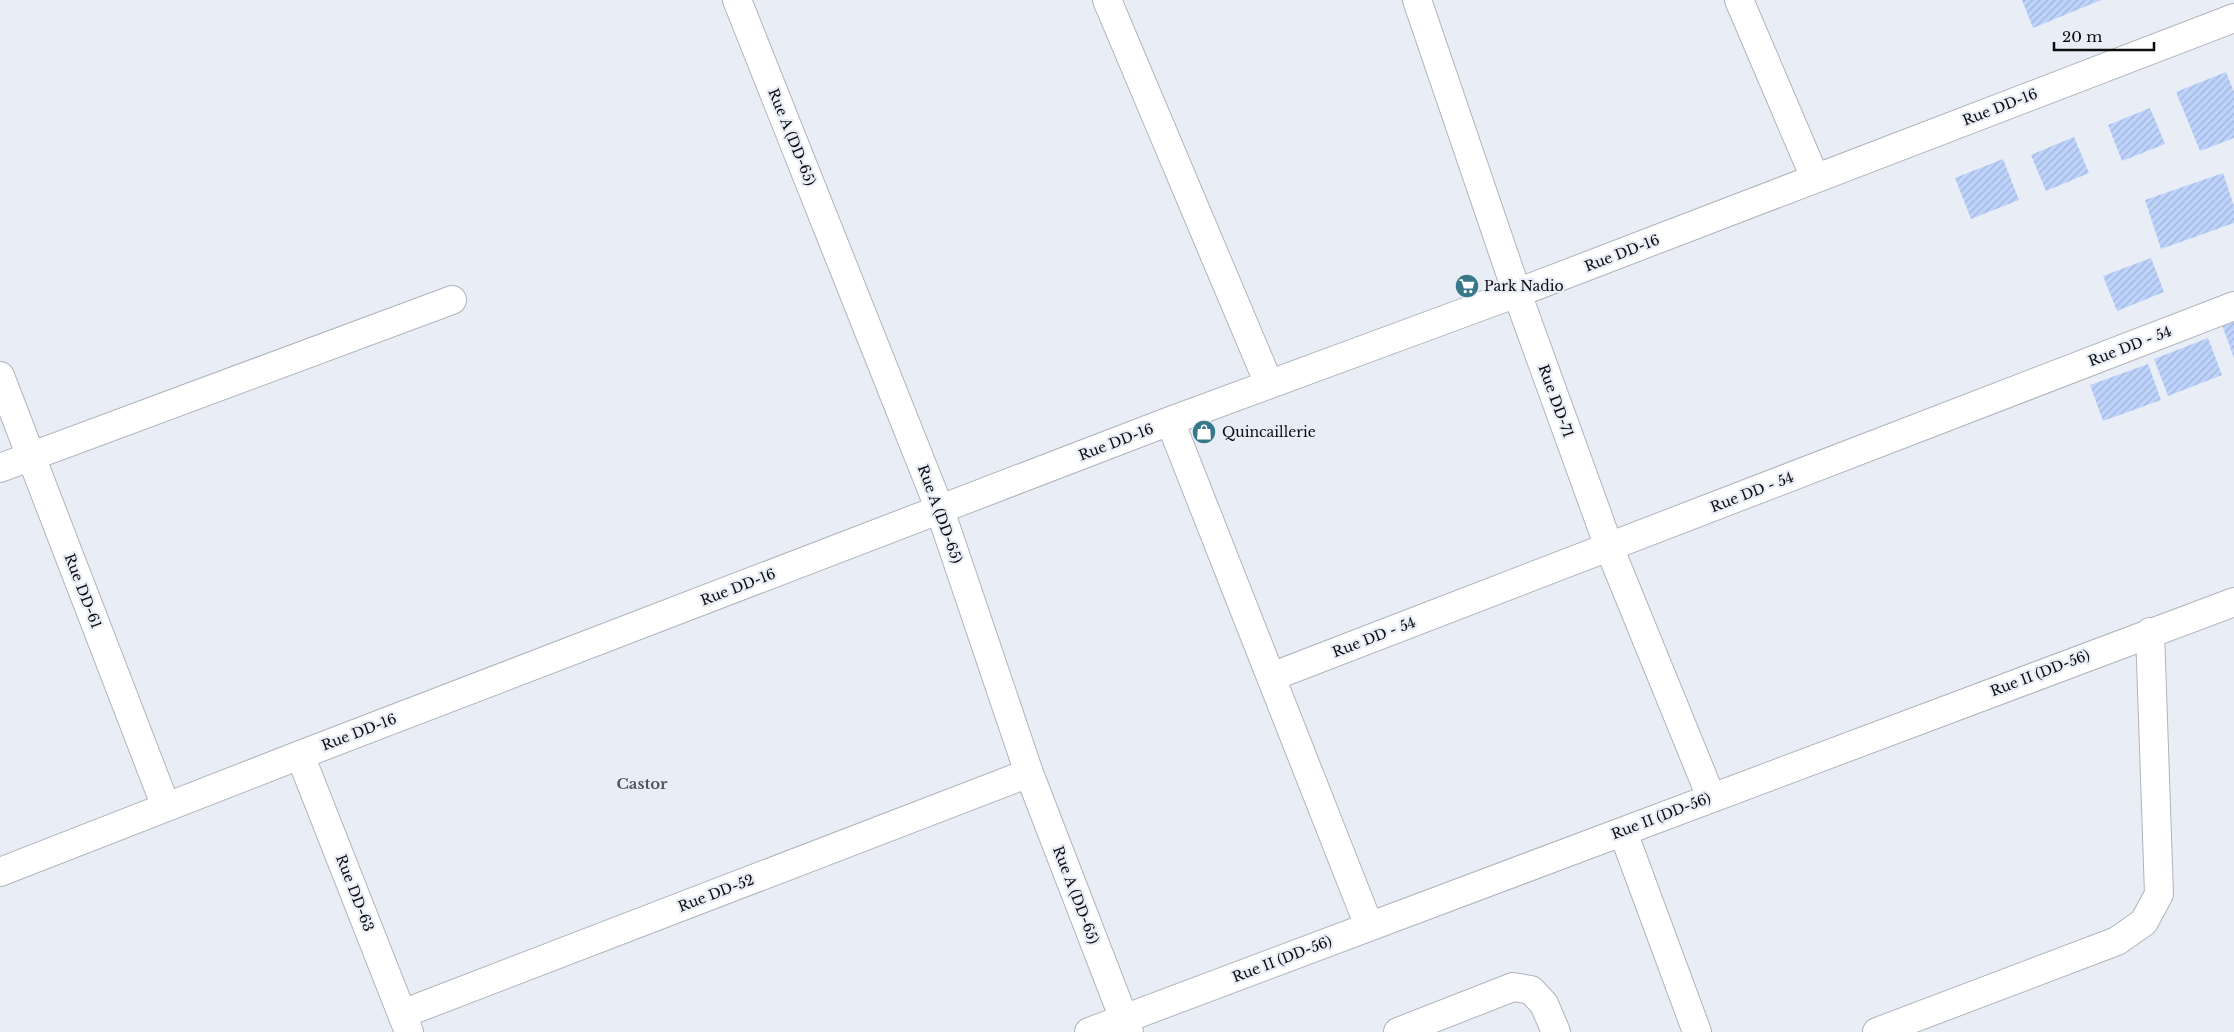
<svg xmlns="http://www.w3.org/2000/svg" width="2234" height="1032" font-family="'Libre Baskerville',serif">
  <defs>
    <pattern id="building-hatch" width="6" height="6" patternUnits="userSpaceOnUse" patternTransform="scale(1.25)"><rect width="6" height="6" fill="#bdd3fc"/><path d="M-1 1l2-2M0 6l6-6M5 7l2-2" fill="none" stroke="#a1b4d7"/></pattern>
  </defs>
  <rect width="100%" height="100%" fill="#e9eef6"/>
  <path fill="url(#building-hatch)" d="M2022 0H2101L2033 28Z
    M2226 72 2234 92V138L2200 151 2176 92Z
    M2150 108 2165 144 2122 161 2108 125Z
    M2074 137 2089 173 2046 191 2031 155Z
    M2003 159 2019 200 1971 219 1955 178Z
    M2223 173 2234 206V223L2161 249 2145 200Z
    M2151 258 2164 292 2117 311 2103 276Z
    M2234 318V358L2221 322Z
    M2208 338 2222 375 2168 396 2154 359Z
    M2148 364 2161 400 2103 421 2090 385Z"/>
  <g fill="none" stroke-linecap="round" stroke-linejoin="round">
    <g stroke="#afb4bc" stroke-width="30">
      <path id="minor" d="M737 0 940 510 1029 773 1129 1032
        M1107 0 1269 384
        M1417 0 1517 293 1609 547 1711 797
        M1739 0 1815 178
        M0 376 166 807
        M1170 421 1369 926
        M0 468 452 300
        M1271 677 2234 306
        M300 755 409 1032
        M1623 832 1697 1032
        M0 872 300 755 1170 421 1517 293 2234 18
        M402 1014 1029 773
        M1089 1032 2234 602
        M1398 1032 1513 987 1531 990 1544 1004 1556 1032
        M1877 1032 2117 941 2144 922 2159 894 2150 632"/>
    </g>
    <use href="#minor" stroke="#fff" stroke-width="28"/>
  </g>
  <defs>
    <g id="supermarket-disc" transform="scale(1.25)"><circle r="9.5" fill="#36788a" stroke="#e9eef6"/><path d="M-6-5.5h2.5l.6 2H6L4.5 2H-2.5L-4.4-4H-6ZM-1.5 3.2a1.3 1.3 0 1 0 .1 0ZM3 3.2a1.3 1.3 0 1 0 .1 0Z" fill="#fff"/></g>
    <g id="shop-disc" transform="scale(1.25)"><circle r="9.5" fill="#36788a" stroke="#e9eef6"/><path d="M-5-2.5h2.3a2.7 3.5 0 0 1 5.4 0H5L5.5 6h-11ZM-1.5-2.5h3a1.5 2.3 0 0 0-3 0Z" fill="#fff"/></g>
  </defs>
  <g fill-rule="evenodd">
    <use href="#supermarket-disc" x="1467" y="286"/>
    <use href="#shop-disc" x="1204" y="432"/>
  </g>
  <g text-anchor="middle" stroke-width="4.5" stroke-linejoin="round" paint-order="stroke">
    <g font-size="14" fill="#0b0d10" stroke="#e9eef6">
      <text transform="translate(2000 107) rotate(-21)" y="5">Rue DD-16</text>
      <text transform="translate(792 137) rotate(68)" y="5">Rue A (DD-65)</text>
      <text transform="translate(1622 253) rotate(-21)" y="5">Rue DD-16</text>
      <text transform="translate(2130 346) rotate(-21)" y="5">Rue DD - 54</text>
      <text transform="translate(1556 401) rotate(70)" y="5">Rue DD-71</text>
      <text transform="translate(1116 442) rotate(-21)" y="5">Rue DD-16</text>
      <text transform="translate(1752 492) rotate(-21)" y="5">Rue DD - 54</text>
      <text transform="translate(940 514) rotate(70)" y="5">Rue A (DD-65)</text>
      <text transform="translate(738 587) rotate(-21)" y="5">Rue DD-16</text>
      <text transform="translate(83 591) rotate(69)" y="5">Rue DD-61</text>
      <text transform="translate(1374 637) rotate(-21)" y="5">Rue DD - 54</text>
      <text transform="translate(2040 673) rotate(-21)" y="5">Rue II (DD-56)</text>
      <text transform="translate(359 732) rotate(-21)" y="5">Rue DD-16</text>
      <text transform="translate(1661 816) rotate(-21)" y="5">Rue II (DD-56)</text>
      <text transform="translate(355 893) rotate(69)" y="5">Rue DD-63</text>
      <text transform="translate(716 893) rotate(-21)" y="5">Rue DD-52</text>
      <text transform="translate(1076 895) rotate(69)" y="5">Rue A (DD-65)</text>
      <text transform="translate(1282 959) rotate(-21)" y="5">Rue II (DD-56)</text>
    </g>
    <g font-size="14" fill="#0b0d10" stroke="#e9eef6" text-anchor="start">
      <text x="1484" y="291">Park Nadio</text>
      <text x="1222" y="437">Quincaillerie</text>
    </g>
    <g font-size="15" font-weight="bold" fill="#52555c" stroke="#e9eef6">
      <text x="642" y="789">Castor</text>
    </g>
  </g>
  <path d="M2054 42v8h100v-8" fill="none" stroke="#0b0d10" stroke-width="2.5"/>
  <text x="2062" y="42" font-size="15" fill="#0b0d10" stroke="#e9eef6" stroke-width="4" paint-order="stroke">20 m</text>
</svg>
